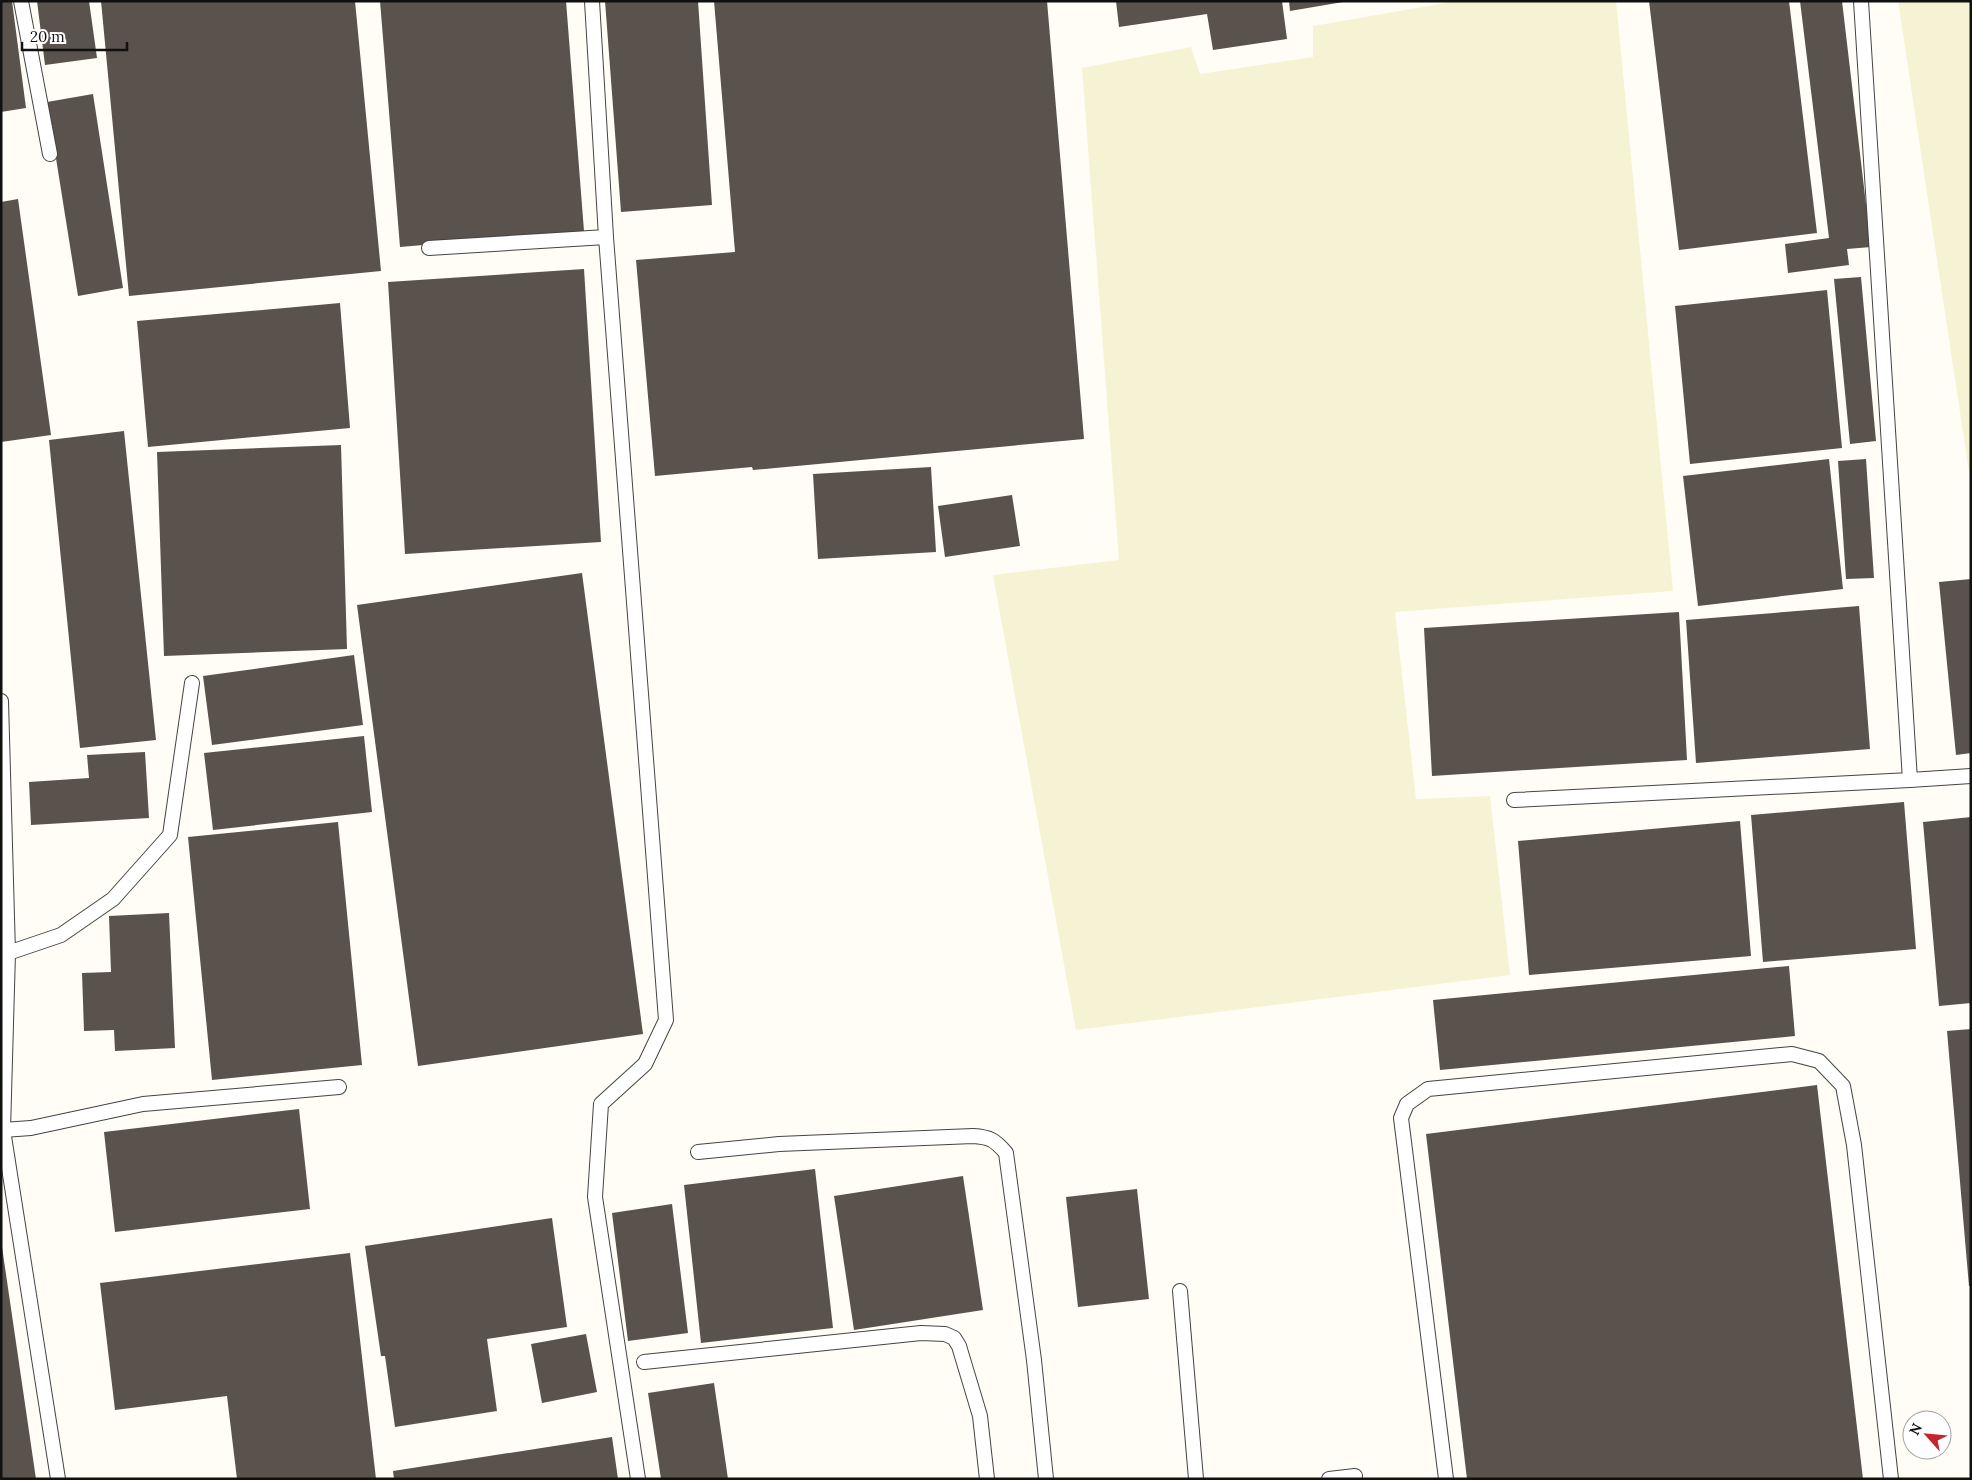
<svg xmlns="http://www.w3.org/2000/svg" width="1972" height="1480" font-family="Lora,serif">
  <rect width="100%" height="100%" fill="#fffdf5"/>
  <path fill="#f6f3d4" d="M1457 1H1616L1673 591 1395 612 1416 799 1490 796 1510 975 1076 1030 993 575 1119 560 1082 68 1191 47 1200 74 1313 57V26Z
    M1898 1H1971V485Z"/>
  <path fill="#5a524d" d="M1 1H12L26 108 1 112Z
    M37 1H89L97 58 45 65Z
    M101 1H355L381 271 129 296Z
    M380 1H566L584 231 400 247Z
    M605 1H698L712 205 621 212Z
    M714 1H1047L1084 439 753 470 752 467 655 476 636 260 735 252Z
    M1116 1H1282L1287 39 1213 50 1207 14 1119 27Z
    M1289 1H1343V2L1290 11Z
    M1649 1H1789L1817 233 1679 250Z
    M1800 1H1842L1871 247 1847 249 1849 265 1788 273 1785 244 1829 238Z
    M93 94 123 288 78 296 47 102Z
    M18 199 51 435 1 442V202Z
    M584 269 601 542 405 554 388 282Z
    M1861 277 1876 441 1850 444 1834 279Z
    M1827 290 1842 448 1690 464 1675 306Z
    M340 303 350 428 148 447 137 321Z
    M124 431 156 740 80 748 49 440Z
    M341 445 347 649 164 656 157 452Z
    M1829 459 1843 589 1698 606 1683 476Z
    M1866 459 1874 578 1846 579 1838 461Z
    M931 467 936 552 818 559 813 474Z
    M1012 495 1020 546 945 557 938 506Z
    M582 573 643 1034 418 1066 357 605Z
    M1971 579V753L1956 755 1939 582Z
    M1859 606 1870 749 1696 763 1686 620Z
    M1679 612 1687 760 1432 776 1424 628Z
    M354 655 363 725 212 745 203 676Z
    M364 736 372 812 213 830 204 753Z
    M145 752 149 818 31 825 29 782 89 778 87 755Z
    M1904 802 1916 949 1763 962 1751 815Z
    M1971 817V1003L1939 1006 1923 822Z
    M1740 821 1751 956 1529 975 1518 841Z
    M338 822 362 1065 212 1080 188 837Z
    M169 913 175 1048 115 1051 114 1030 84 1031 82 973 111 972 109 916Z
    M1789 966 1795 1036 1440 1070 1433 1000Z
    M1971 1029V1286H1969L1947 1031Z
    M1817 1085 1863 1479H1467L1426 1134Z
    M299 1109 310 1209 115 1232 104 1132Z
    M815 1169 833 1328 701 1343 684 1185Z
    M963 1176 983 1310 854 1330 834 1196Z
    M1137 1189 1149 1299 1078 1307 1066 1197Z
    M672 1204 688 1333 628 1341 612 1213Z
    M552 1218 567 1327 487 1339 497 1411 395 1427 385 1356H381L365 1246Z
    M1 1247H2L36 1479H1Z
    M350 1253 376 1479H237L227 1396 115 1410 100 1283Z
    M586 1334 597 1392 542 1403 531 1344Z
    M714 1383 728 1479H661L648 1393Z
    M612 1437 618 1479H394L393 1471Z"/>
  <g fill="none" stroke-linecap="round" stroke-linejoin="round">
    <g stroke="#444" stroke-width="16">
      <path id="service" d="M21 1 50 154
        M592 1 606 237 666 1020 645 1064 601 1104 595 1197 638 1479
        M1861 1 1910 780
        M429 248 606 237
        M1 701 8 953 3 1130 58 1479
        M1514 800 1910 780 1971 776
        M8 953 61 935 113 899 170 835 192 683
        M3 1130 31 1128 143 1104 339 1087
        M698 1152 779 1144 973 1136C990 1137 995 1140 1006 1153L1034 1360 1046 1479
        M1180 1291 1196 1479
        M644 1362 921 1333 945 1334 954 1338 959 1346 980 1416 987 1479
        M1329 1479 1355 1476
        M1446 1479 1401 1118 1407 1104 1428 1089 1792 1054 1819 1061 1843 1086 1854 1145 1891 1479"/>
    </g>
    <use href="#service" stroke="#fff" stroke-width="14"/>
  </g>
  <rect width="1972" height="1480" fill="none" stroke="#111111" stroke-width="5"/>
  <g transform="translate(1927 1435) rotate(297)"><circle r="24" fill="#ffffff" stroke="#a0a0a0"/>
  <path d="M0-4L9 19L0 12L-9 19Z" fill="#c4262e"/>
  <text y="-8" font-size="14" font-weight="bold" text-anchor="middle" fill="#111111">N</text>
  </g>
  <path d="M22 42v8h105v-8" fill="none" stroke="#111111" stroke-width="2.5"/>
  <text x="30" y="42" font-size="15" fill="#111111" stroke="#ffffff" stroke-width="4" paint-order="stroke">20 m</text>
</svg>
